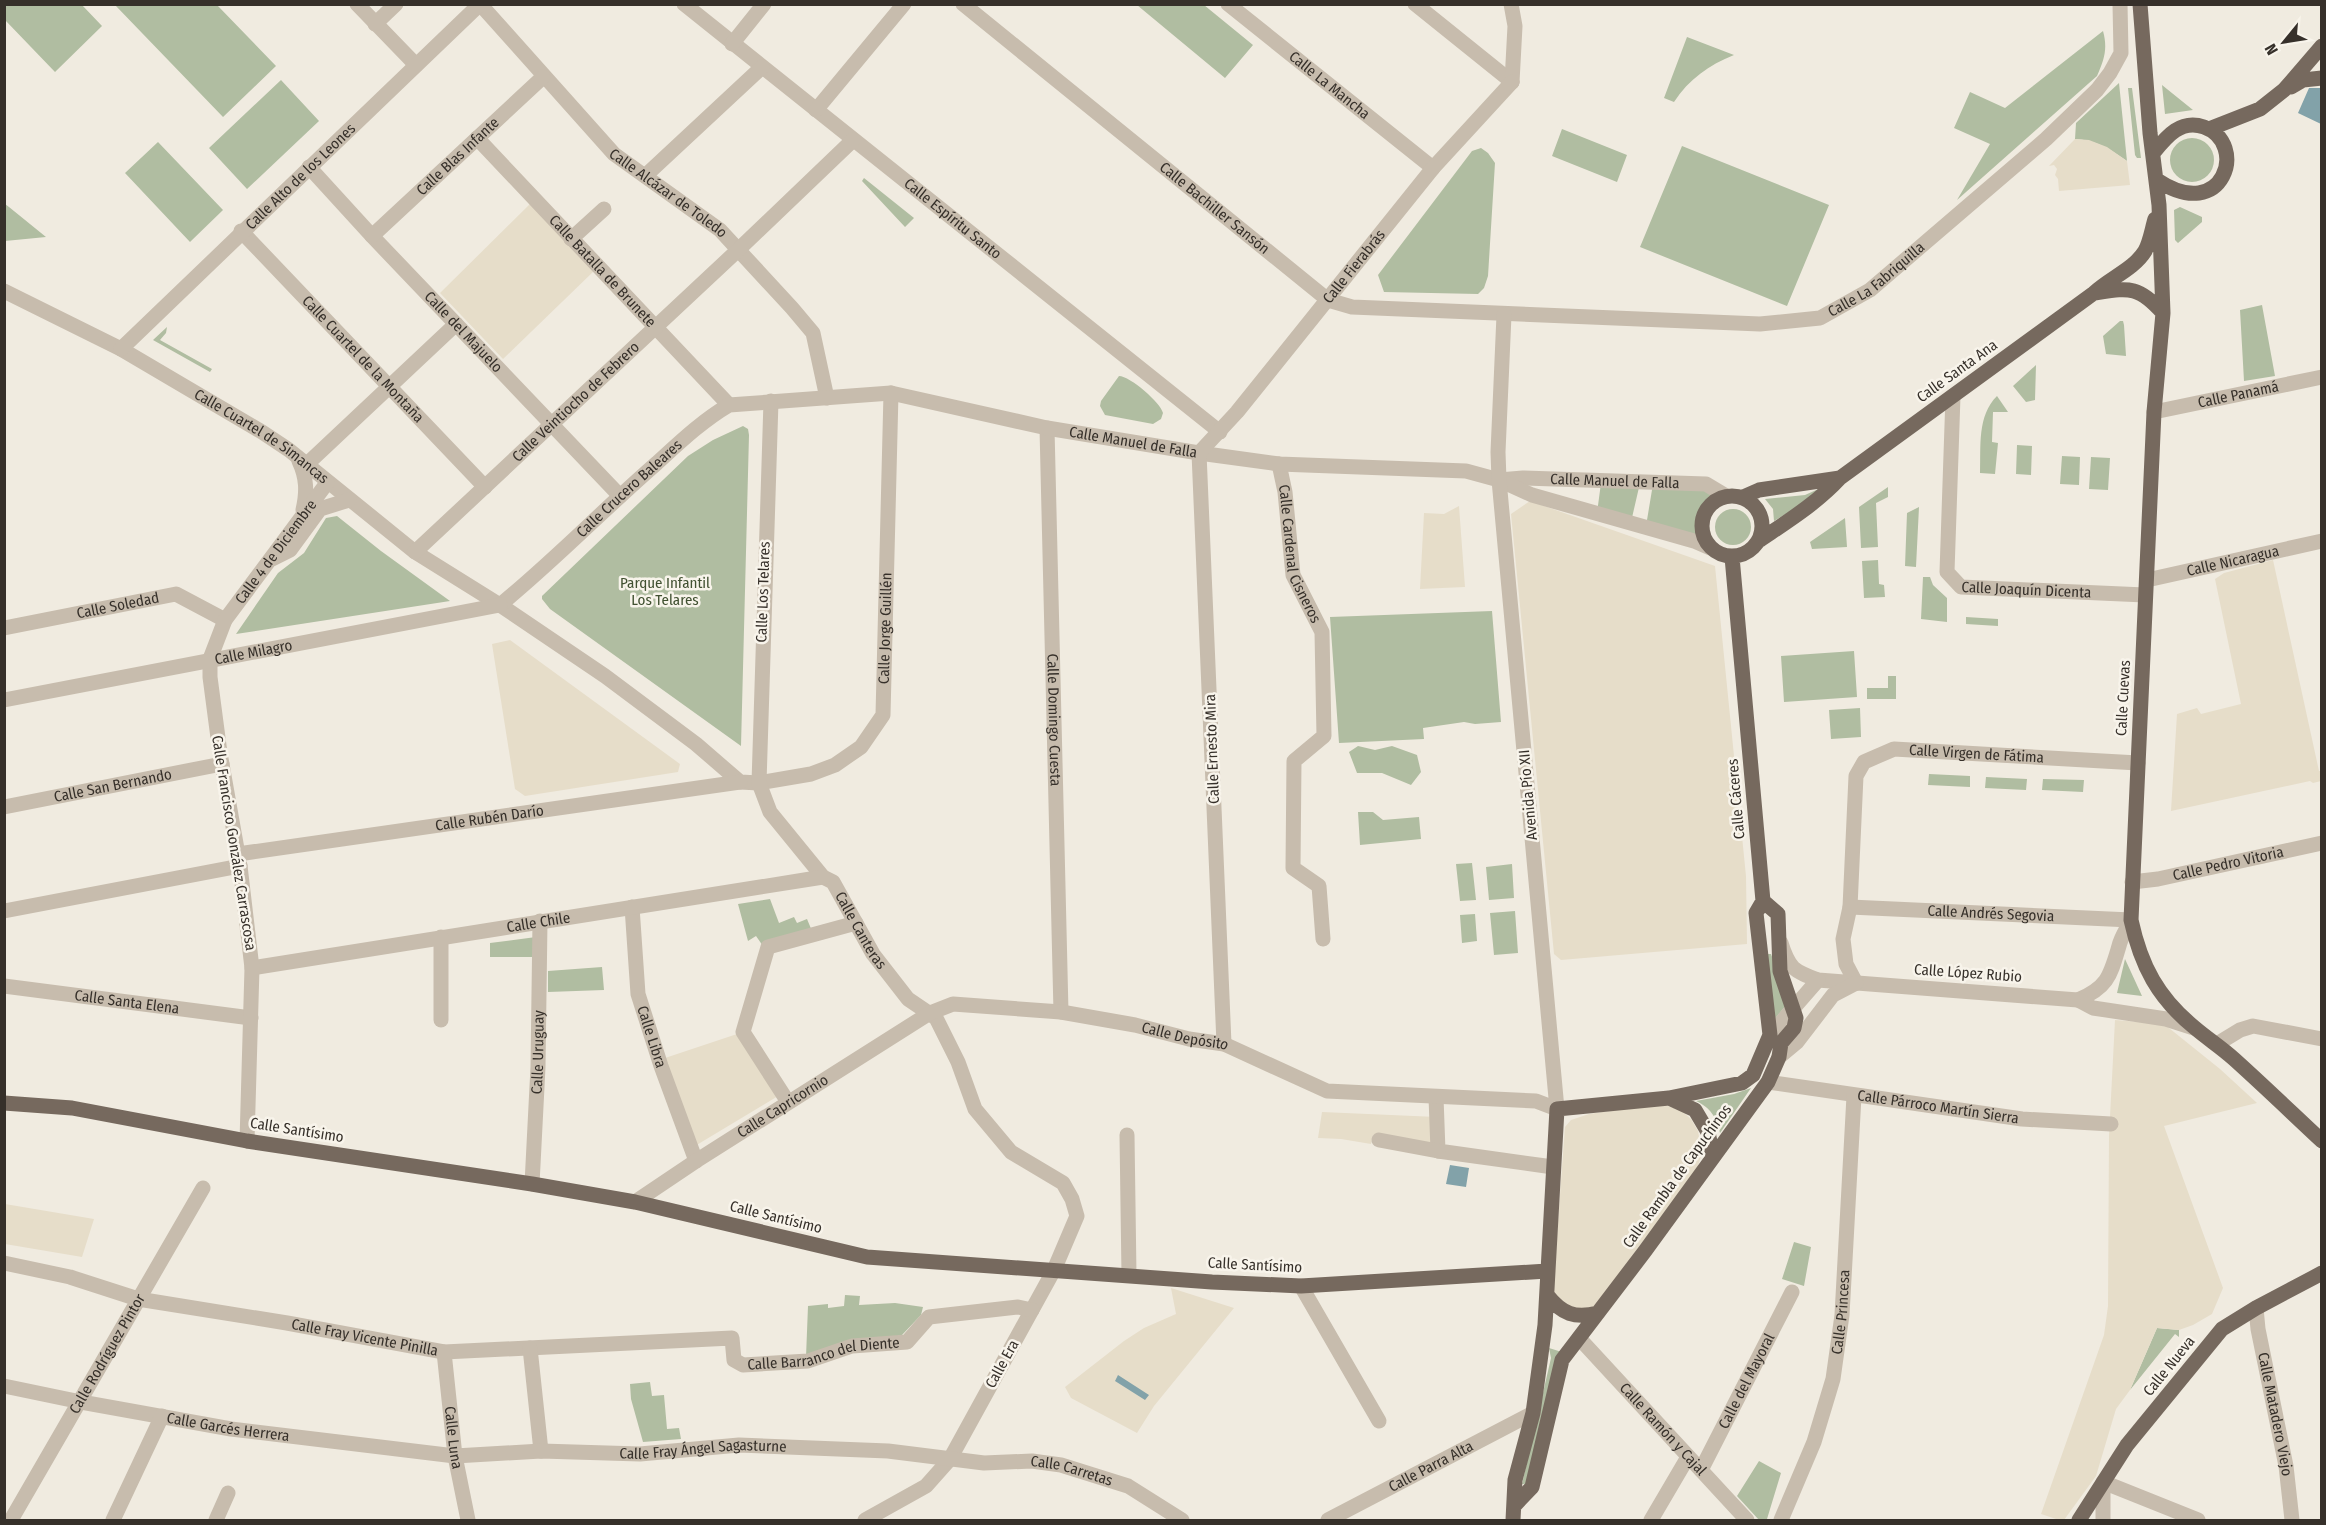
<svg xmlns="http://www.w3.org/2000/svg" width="2326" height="1525" font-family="'Fira Sans Condensed',sans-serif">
  <rect width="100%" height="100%" fill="#f0ebe0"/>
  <path fill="#b0bda1" d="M5 4 82 5 102 26 55 72 5 20Z
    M115 5H217L276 66 223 117Z
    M1137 5H1204L1253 45 1225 78Z
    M2103 31C2108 49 2104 60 2097 76L1957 200 1990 144 1954 128 1970 92 2005 108Z
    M1687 37 1734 55C1709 65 1689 79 1674 102L1664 98Z
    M281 80 319 121 247 189 209 148Z
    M2119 83 2127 161C2110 149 2096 140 2075 139L2076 123Z
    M2162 85 2193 110 2165 114Z
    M2128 88H2132L2141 158H2137L2135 155Z
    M1562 129 1627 155 1617 182 1552 156Z
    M2170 160a22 22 0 1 1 44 0a22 22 0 1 1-44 0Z
    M158 142 223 210 190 242 125 173Z
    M1682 146 1829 205 1787 306 1640 247Z
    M1481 148 1488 153 1495 163 1488 276 1484 288 1478 294 1384 292 1378 275 1472 151Z
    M864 178 914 218 905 227 862 181Z
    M5 204 9 207 46 237 5 241Z
    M2180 207 2202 217V222L2178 243 2175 240 2174 210Z
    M2262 305 2275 376 2244 381 2240 310Z
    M2120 321H2123L2124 325 2126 356 2106 354 2103 336Z
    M167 327 166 333 160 340 212 369 210 372 153 340Z
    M2036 365 2035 400 2026 402 2013 386Z
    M1119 376C1130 376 1161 403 1163 413L1161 419 1153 424 1105 415 1100 406 1101 401Z
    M1997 396 2008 412H1993L1992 442 1998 443 1995 474 1980 473C1981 446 1977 416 1997 396Z
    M743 426 748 429 749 435 741 746 550 609 542 599V596L688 456 713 440Z
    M2017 445 2032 446 2031 475 2016 474Z
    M2062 456 2080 457 2079 485 2060 484Z
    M2091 457 2110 458 2108 490 2089 489Z
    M1601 483H1640L1631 522 1597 513Z
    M1653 484 1705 486 1717 495C1700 507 1695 521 1701 541L1646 526Z
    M1823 487 1804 503 1774 521 1773 509 1765 499 1805 495Z
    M1888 487V497L1876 503 1878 547 1861 548 1859 507Z
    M1919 507 1916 567 1905 566 1907 513Z
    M1715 527a18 18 0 1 1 36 0a18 18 0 1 1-36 0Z
    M337 516 381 551 450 601 236 634 278 573 304 553 326 518Z
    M1845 518 1847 547 1812 549 1810 542Z
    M1878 560 1879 584 1884 585 1885 597 1864 598 1862 561Z
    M1923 577H1930L1933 585 1947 598V622L1921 619Z
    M1492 611 1501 722 1475 724 1464 722 1423 728 1424 739 1339 743 1330 617Z
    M1966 617 1998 619V626L1966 624Z
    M1854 651 1857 697 1784 702 1781 656Z
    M1888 676H1896V699H1867V688H1888Z
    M1860 708 1861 737 1831 739 1829 710Z
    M1358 746 1375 750 1392 746 1417 755 1421 772 1411 785 1382 773H1357L1349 752Z
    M1929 774 1970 776V787L1928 785Z
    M1986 777 2027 779 2026 790 1985 788Z
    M2043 779 2084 780 2083 792 2042 790Z
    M1358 812H1373L1383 820 1419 817 1421 839 1360 845Z
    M1472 863 1476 900 1460 901 1456 864Z
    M1512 864 1514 898 1489 900 1486 867Z
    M770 899 779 923 794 917 797 923 807 919 812 931 763 946 756 936 748 941 738 904Z
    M1515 911 1518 953 1494 955 1490 913Z
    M1475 914 1477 941 1462 943 1460 915Z
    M536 937V957H490V943Z
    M1767 954H1771L1788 1003 1773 1021Z
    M2125 959 2142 996 2117 993Z
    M602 967 604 990 548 992V971Z
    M1751 1088 1720 1133C1716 1117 1711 1108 1696 1101L1734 1094Z
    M1794 1242 1811 1247 1804 1286 1782 1279Z
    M845 1295 860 1296 859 1305 895 1303 923 1307 921 1315 902 1335 806 1357 808 1306 828 1304V1308L844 1306Z
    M2157 1328 2179 1330V1337L2175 1334 2130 1390Z
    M1549 1348 1565 1353 1526 1484H1522L1551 1358Z
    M650 1382 652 1396 664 1395 667 1429 679 1428 681 1439 643 1442 631 1399 630 1384Z
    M1759 1461 1781 1473 1767 1519 1759 1520 1737 1496Z"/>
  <path fill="#e6ddc9" d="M2075 139 2089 140 2107 147 2127 161 2130 185 2059 191 2058 179 2055 175 2057 169 2054 165 2049 166Z
    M530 204 594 271 503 359 440 293Z
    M1530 501 1715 566 1746 876 1747 944 1561 960 1554 954 1511 514Z
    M1459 506 1465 587 1420 589 1424 513 1444 514Z
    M2273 560 2319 771H2321V781L2313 783 2310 781 2171 811 2177 714 2197 708 2201 714 2241 704 2215 579 2224 573Z
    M510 640 680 764 678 772 525 796 515 789 492 644Z
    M2115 1020 2164 1024 2220 1069 2257 1103 2164 1126 2223 1288 2212 1314 2193 1325 2179 1330 2157 1328 2130 1390 2116 1409 2096 1476 2064 1520H2059L2041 1514 2104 1335 2108 1306 2109 1136Z
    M743 1032 783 1093 690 1149 659 1060Z
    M1660 1103 1682 1111 1691 1119 1698 1131 1702 1153 1697 1169 1594 1307 1584 1312 1569 1309 1558 1299 1553 1290 1565 1127 1571 1120 1589 1114Z
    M1322 1112 1437 1117 1438 1144 1373 1135 1371 1144 1341 1139 1318 1138Z
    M5 1204 94 1219 82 1257 5 1244Z
    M1171 1288 1234 1308 1154 1406 1137 1433 1071 1398 1065 1387 1124 1341 1144 1328 1176 1314Z"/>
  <path fill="#82a2a9" d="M2309 88H2321V124L2298 113Z
    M1450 1165 1469 1168 1466 1187 1446 1184Z
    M1118 1375 1149 1395 1145 1400 1115 1381Z"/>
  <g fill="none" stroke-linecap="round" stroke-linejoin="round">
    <g stroke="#c7bcad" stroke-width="15">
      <path d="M357 4 416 65"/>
      <path id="s1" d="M480 4 614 154 720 230 792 308 813 333 827 398"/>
      <path id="s2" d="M684 4 1220 432"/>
      <path id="s3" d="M963 4 1328 300 1352 307 1760 324 1820 318 1870 290 2046 139 2097 90 2110 73 2121 53 2120 4"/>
      <path id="s4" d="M1228 4 1433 168"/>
      <path d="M1415 4 1512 82"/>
      <path d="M1511 4 1515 26 1512 82"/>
      <path d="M375 24 396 4"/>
      <path d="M732 44 764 4"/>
      <path d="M816 110 904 4"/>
      <path id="s5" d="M477 138 729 405"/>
      <path id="s6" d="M309 167 372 236 620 496"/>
      <path d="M645 176 762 67"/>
      <path id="s7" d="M241 231 485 487"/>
      <path id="s8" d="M372 236 543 77"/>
      <path d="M571 239 604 209"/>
      <path id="s9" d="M4 291 121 349 262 432 289 450 415 552 500 605 605 676 696 744 740 782 759 783 811 774 835 765 861 747 883 715 891 393"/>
      <path id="s10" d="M121 349 480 4"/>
      <path id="s11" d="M1953 396 1947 572 1961 587 2145 595"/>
      <path id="s12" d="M771 401 759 783 770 812 823 877 833 882 873 954 908 999 936 1018 958 1062 975 1109 1011 1152 1063 1183 1072 1199 1077 1216 1054 1270 950 1459 926 1486 865 1520"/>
      <path id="s13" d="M2154 412 2322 377"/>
      <path id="s14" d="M1047 428 1061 1012"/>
      <path d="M299 461C307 478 307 492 303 510"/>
      <path id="s15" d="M1279 464 1285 492 1293 575 1322 632 1324 736 1294 761 1293 868 1319 886 1323 939"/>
      <path d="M306 465 456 324"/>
      <path id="s16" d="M1499 480 1523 478 1706 484 1726 496"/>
      <path id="s17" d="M415 552 738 250 853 140"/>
      <path d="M272 559 290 550 320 509 349 500"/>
      <path id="s18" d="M2147 580 2322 541"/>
      <path id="s19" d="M500 605C555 560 604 509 657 463 680 442 702 421 729 405L891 393 1047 428 1199 453 1279 464 1466 471 1499 480 1532 495 1694 541 1710 548"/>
      <path id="s20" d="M4 628 176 594 225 620"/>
      <path id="s21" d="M4 700 500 605"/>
      <path id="s22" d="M4 807 222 764"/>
      <path id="s23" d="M238 854 740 782"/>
      <path id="s24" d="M2132 882 2158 879 2322 843"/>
      <path id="s25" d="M632 907 638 994 661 1066 696 1161"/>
      <path id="s26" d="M1850 907 2131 920C2127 929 2121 937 2119 946 2110 976 2108 987 2078 1000"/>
      <path d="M4 911 240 866"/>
      <path d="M1781 943C1789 969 1794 971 1818 980L2078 1000 2093 1008 2166 1019 2194 1028"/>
      <path id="s27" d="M252 968 823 877"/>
      <path id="s28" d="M1856 983 1846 964 1843 939 1850 907 1856 776 1864 762 1894 749 2138 763"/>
      <path id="s29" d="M4 986 251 1018"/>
      <path d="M441 1020V937"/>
      <path d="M1770 1035 1818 980"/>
      <path id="s30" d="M1224 1044 1199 453 1237 412 1433 168 1512 82"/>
      <path d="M2217 1044 2240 1030 2253 1026 2322 1039"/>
      <path d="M1779 1057 1797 1042 1833 995 1856 983"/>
      <path id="s31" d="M1768 1082 2022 1119 2111 1124"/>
      <path d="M1436 1097 1438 1151 1553 1167"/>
      <path d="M788 1102 743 1032 768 947 856 923"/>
      <path d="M1127 1135 1129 1275"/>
      <path d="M1379 1140 1438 1151"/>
      <path id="s32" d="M247 1141 252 968 240 866 220 753 210 677V659L225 620 327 483"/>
      <path id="s33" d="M532 1184 538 1067 540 921"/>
      <path id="s34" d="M635 1202 696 1161 930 1013 953 1004 1061 1012 1135 1025 1189 1039 1224 1044 1327 1091 1536 1101 1557 1109 1499 480 1498 452 1504 315"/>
      <path id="s35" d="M4 1263 70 1277 138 1299 287 1323 444 1352 732 1338 734 1360 743 1365 808 1361 852 1346 907 1342 929 1317 1018 1307 1032 1310"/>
      <path d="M1301 1286 1379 1421"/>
      <path id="s36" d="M2256 1308 2258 1329 2286 1466 2292 1520"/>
      <path id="s37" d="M1579 1338 1747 1520"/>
      <path d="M530 1348 541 1451"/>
      <path id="s38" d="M444 1352 455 1456 468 1520"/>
      <path id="s39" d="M4 1386 81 1402 231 1429 455 1456 541 1451 640 1454 739 1445 888 1451 984 1463 1032 1461 1061 1465 1128 1486 1182 1520"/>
      <path id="s40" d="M1701 1470 1792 1292"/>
      <path id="s41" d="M11 1520 203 1188"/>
      <path d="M113 1520 162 1416"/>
      <path d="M216 1520 228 1493"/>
      <path id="s42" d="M1328 1520 1533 1413"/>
      <path d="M1651 1520 1688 1457"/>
      <path id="s43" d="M1781 1520 1814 1442 1833 1379 1842 1315 1854 1096"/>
      <path d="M2103 1520V1482L2198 1520"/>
    </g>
    <path stroke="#76695e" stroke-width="15" d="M2140 4 2150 133 2159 205 2163 313 2154 412 2131 920C2141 966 2158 998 2195 1028 2208 1039 2222 1048 2234 1059 2264 1086 2293 1114 2322 1141
      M2291 87 2303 80 2322 78
      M2209 129 2260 109 2284 90 2322 46
      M2154 152C2167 136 2181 119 2204 127 2249 143 2224 225 2157 180
      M2094 293C2129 288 2138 285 2163 313
      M1702 526a30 30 0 1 1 60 0a30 30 0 1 1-60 0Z
      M1743 497 1759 490 1840 478
      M1760 540C1788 521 1817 503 1840 478L2094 293C2110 278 2134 269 2145 251 2150 242 2152 229 2155 219
      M1669 1098 1695 1110 1708 1132 1713 1157
      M4 1103 72 1108 247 1141 532 1184 635 1202 867 1257 1212 1282 1301 1286 1547 1271
      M1547 1295C1562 1314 1575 1319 1598 1313
      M1514 1506 1532 1487 1562 1360 1645 1251 1768 1082 1779 1057 1781 1043 1794 1028 1796 1018 1780 971 1778 914 1763 901
      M1513 1520 1515 1480 1533 1413 1545 1325 1557 1109 1669 1098 1742 1083 1753 1075 1770 1035 1756 913 1763 901 1732 557
      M2079 1520 2127 1445 2222 1329 2256 1308 2322 1273"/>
  </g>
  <g text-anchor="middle" stroke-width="5" stroke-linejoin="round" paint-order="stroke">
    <g font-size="15" fill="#36302a" stroke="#f8f4eb">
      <text dy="5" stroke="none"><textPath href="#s4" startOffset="130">Calle La Mancha</textPath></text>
      <text dy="5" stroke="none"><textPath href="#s8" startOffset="117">Calle Blas Infante</textPath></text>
      <text dy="5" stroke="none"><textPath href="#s10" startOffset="249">Calle Alto de los Leones</textPath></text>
      <text dy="5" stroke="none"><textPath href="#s1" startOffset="268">Calle Alcázar de Toledo</textPath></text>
      <text dy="5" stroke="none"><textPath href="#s3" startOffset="324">Calle Bachiller Sansón</textPath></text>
      <text dy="5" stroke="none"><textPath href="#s2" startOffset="344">Calle Espíritu Santo</textPath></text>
      <text dy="5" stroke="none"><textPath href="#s30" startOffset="834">Calle Fierabrás</textPath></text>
      <text dy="5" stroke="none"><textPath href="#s5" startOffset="183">Calle Batalla de Brunete</textPath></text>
      <text dy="5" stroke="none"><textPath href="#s3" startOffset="1032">Calle La Fabriquilla</textPath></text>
      <text dy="5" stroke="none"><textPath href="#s6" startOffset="226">Calle del Majuelo</textPath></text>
      <text dy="5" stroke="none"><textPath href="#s7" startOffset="177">Calle Cuartel de la Montaña</textPath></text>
      <text transform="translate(1957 371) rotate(-36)" y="5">Calle Santa Ana</text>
      <text dy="5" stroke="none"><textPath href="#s13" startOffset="86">Calle Panamá</textPath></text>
      <text dy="5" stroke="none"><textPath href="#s17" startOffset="220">Calle Veintiocho de Febrero</textPath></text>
      <text dy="5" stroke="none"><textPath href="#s9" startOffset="296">Calle Cuartel de Simancas</textPath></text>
      <text dy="5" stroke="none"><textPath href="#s19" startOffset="714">Calle Manuel de Falla</textPath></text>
      <text dy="5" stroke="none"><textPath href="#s16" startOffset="116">Calle Manuel de Falla</textPath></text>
      <text dy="5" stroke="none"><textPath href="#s19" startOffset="174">Calle Crucero Baleares</textPath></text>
      <text dy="5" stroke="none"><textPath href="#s32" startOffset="612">Calle 4 de Diciembre</textPath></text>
      <text dy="5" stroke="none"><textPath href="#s15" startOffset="93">Calle Cardenal Cisneros</textPath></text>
      <text dy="5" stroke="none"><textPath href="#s18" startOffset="88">Calle Nicaragua</textPath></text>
      <text dy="5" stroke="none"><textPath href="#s11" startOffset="262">Calle Joaquín Dicenta</textPath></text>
      <text transform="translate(763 592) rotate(-88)" y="5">Calle Los Telares</text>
      <text dy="5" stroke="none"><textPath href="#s20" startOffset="116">Calle Soledad</textPath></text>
      <text dy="5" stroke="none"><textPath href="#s9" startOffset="1142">Calle Jorge Guillén</textPath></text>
      <text dy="5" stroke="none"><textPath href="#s21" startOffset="254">Calle Milagro</textPath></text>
      <text transform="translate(2123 698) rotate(-87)" y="5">Calle Cuevas</text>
      <text dy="5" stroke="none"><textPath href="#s14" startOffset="292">Calle Domingo Cuesta</textPath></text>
      <text transform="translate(1212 749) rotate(-92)" y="5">Calle Ernesto Mira</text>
      <text dy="5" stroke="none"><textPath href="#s28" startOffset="342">Calle Virgen de Fátima</textPath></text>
      <text dy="5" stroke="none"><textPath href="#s22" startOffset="111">Calle San Bernando</textPath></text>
      <text transform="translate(1528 795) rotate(-95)" y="5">Avenida Pío XII</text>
      <text transform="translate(1736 799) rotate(-95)" y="5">Calle Cáceres</text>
      <text dy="5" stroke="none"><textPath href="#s23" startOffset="254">Calle Rubén Darío</textPath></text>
      <text transform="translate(234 843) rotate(81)" y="5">Calle Francisco González Carrascosa</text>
      <text dy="5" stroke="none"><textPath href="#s24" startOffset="98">Calle Pedro Vitoria</textPath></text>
      <text dy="5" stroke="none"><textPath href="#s26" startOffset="141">Calle Andrés Segovia</textPath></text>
      <text dy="5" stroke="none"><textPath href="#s27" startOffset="290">Calle Chile</textPath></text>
      <text dy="5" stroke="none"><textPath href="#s12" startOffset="564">Calle Canteras</textPath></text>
      <text transform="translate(1968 973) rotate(4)" y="5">Calle López Rubio</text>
      <text dy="5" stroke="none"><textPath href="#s29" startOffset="124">Calle Santa Elena</textPath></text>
      <text dy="5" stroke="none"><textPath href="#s25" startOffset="132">Calle Libra</textPath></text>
      <text dy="5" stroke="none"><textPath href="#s34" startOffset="610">Calle Depósito</textPath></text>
      <text dy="5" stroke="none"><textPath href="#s33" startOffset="132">Calle Uruguay</textPath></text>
      <text dy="5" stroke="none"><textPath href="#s34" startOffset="176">Calle Capricornio</textPath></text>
      <text dy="5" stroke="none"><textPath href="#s31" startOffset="172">Calle Párroco Martín Sierra</textPath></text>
      <text transform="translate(297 1130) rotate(9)" y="5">Calle Santísimo</text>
      <text transform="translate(1677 1176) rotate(-54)" y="5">Calle Rambla de Capuchinos</text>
      <text transform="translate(776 1217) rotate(14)" y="5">Calle Santísimo</text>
      <text transform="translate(1255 1265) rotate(3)" y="5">Calle Santísimo</text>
      <text dy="5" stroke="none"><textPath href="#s43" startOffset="218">Calle Princesa</textPath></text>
      <text dy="5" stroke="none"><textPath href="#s35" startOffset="369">Calle Fray Vicente Pinilla</textPath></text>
      <text dy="5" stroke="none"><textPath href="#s35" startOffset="852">Calle Barranco del Diente</textPath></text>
      <text dy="5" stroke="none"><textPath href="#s41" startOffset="192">Calle Rodríguez Pintor</textPath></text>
      <text transform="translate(1002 1364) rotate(-61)" y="5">Calle Era</text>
      <text transform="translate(2169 1366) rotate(-51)" y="5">Calle Nueva</text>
      <text dy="5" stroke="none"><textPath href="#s40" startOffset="100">Calle del Mayoral</textPath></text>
      <text dy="5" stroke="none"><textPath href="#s36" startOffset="108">Calle Matadero Viejo</textPath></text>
      <text dy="5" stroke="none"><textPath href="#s39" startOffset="228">Calle Garcés Herrera</textPath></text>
      <text dy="5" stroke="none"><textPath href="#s37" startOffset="124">Calle Ramón y Cajal</textPath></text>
      <text dy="5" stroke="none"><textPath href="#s38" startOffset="86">Calle Luna</textPath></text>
      <text dy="5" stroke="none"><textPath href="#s39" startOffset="705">Calle Fray Ángel Sagasturne</textPath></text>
      <text dy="5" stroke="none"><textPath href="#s42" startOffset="116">Calle Parra Alta</textPath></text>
      <text dy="5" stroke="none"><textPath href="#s39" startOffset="1076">Calle Carretas</textPath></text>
    </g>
    <g font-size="15" fill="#415131" stroke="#f8f4eb">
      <text x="665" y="588">Parque Infantil<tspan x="665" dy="17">Los Telares</tspan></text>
    </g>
  </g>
  <rect width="2326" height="1525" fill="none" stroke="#36302a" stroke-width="12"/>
  <g transform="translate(2284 42) rotate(240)" stroke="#f8f4eb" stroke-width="4.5" paint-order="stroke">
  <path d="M0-4.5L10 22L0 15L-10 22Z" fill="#36302a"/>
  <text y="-9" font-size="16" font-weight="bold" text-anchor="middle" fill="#36302a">N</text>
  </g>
</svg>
